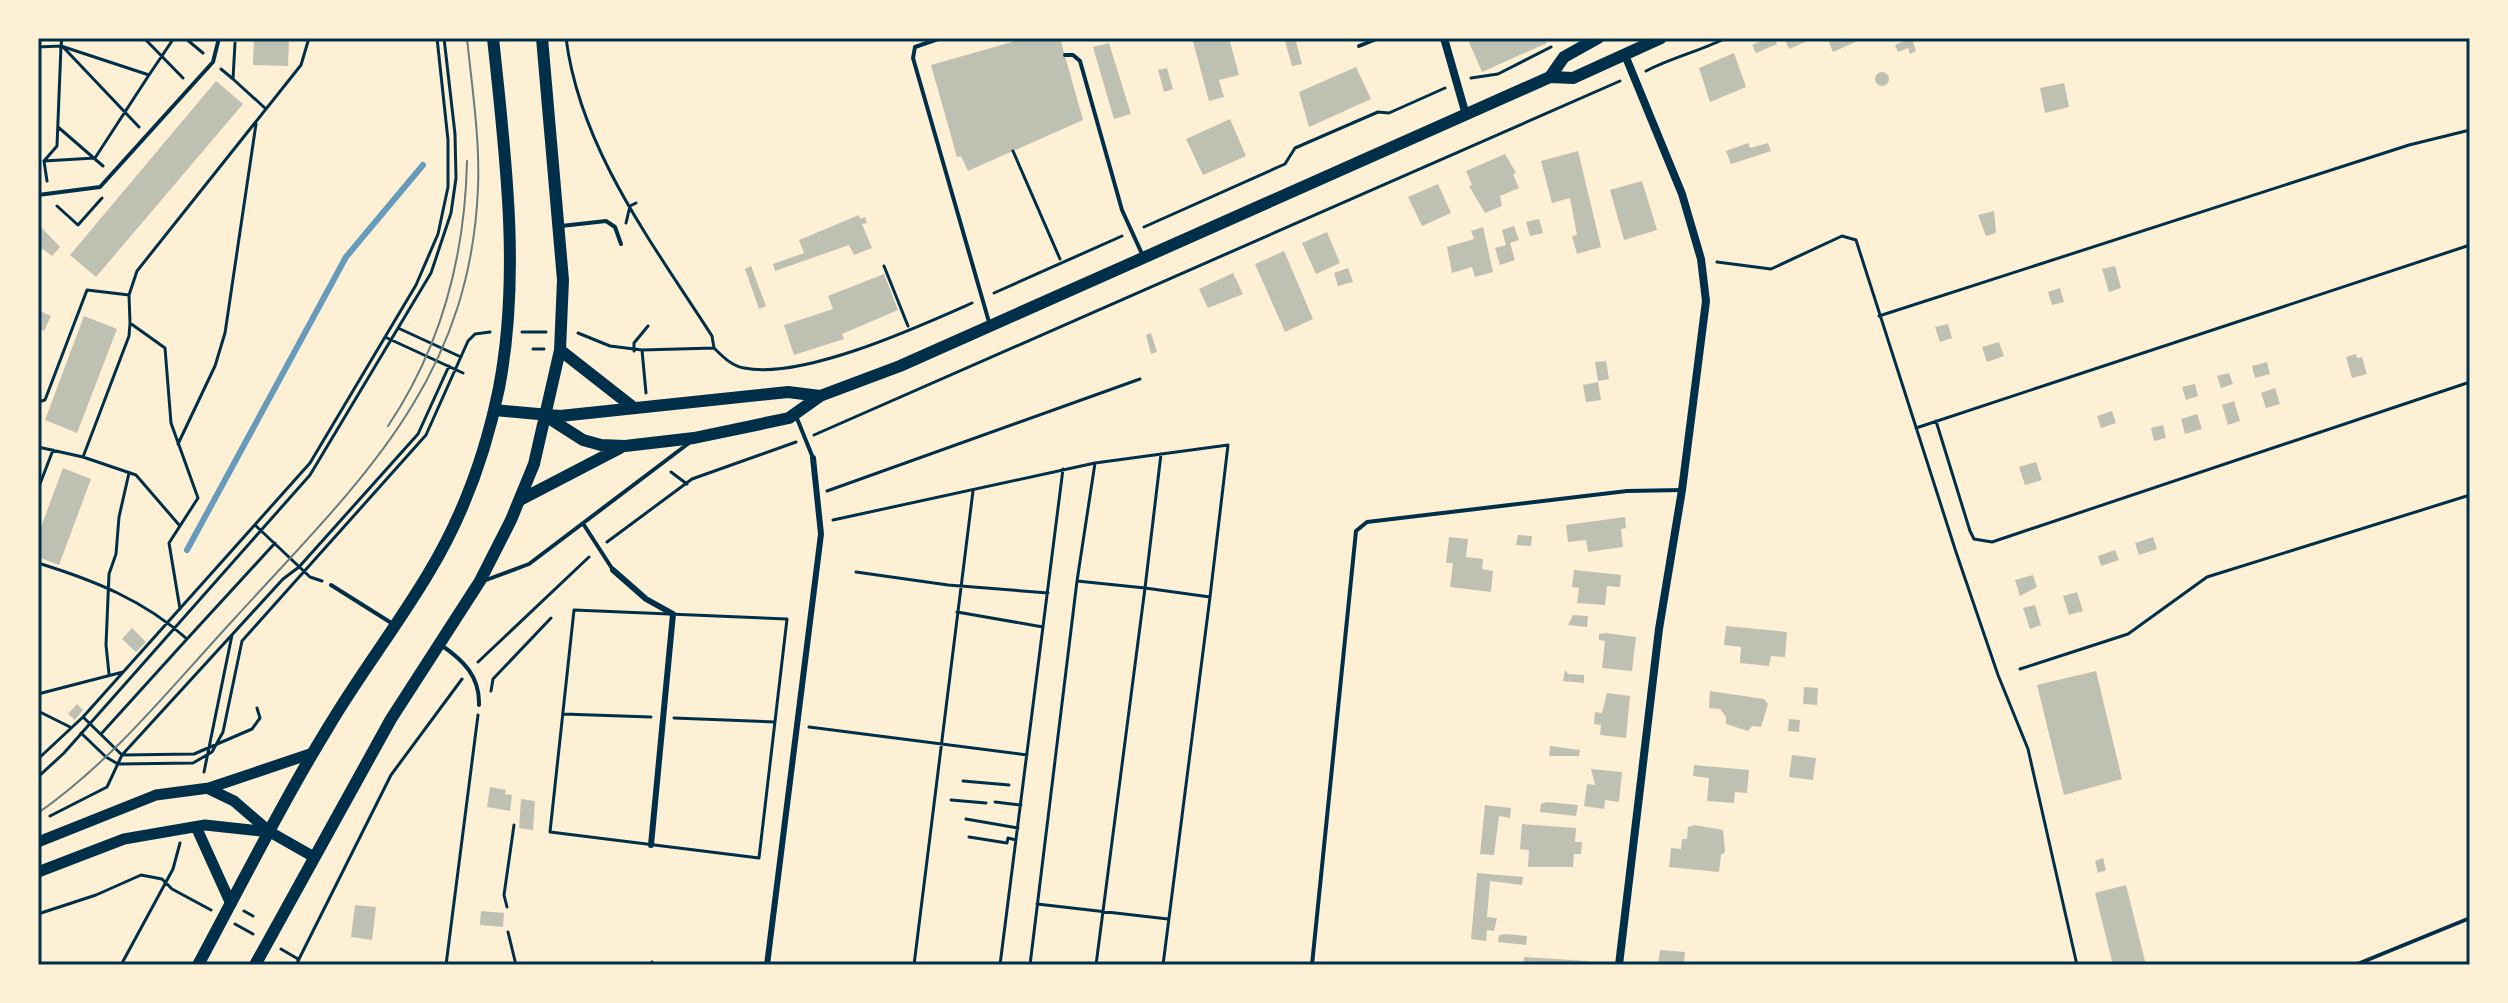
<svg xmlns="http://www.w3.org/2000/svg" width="2508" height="1003" font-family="Roboto,sans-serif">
  <rect width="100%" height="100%" fill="#fdf0d5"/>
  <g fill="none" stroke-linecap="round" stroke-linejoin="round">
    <path stroke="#669bbc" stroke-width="6" d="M187 550 346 257 423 165"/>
  </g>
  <path fill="#bec0b2" d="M254 38H289L288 66 253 65Z
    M1026 38H1060L1083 120 968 171 961 156 957 157 931 65Z
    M1192 38H1229L1239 75 1219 80 1224 97 1209 101Z
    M1284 38H1295L1302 64 1292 66Z
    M1478 38H1545L1547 43 1482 72 1469 42Z
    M1768 38H1774L1777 44 1756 53 1752 45Z
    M1784 38H1814L1789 49Z
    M1827 38H1864L1833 52Z
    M1912 38 1916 51 1910 54 1908 48 1898 52 1895 45Z
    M1109 43 1131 114 1114 119 1093 47Z
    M1734 53 1746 87 1710 102 1699 68Z
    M1356 67 1371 99 1309 127 1299 92Z
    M1167 68 1173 89 1164 92 1158 70Z
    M1875 79a7 7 0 1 1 14 0a7 7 0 1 1-14 0Z
    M216 81 243 104 96 277 70 255Z
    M2064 83 2069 107 2045 113 2040 88Z
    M1230 119 1246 156 1203 175 1186 139Z
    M1748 143 1750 148 1768 143 1771 151 1731 164 1726 151Z
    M1578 151 1601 247 1577 254 1572 236 1577 235 1570 198 1552 203 1541 161Z
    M1505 154 1516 173 1513 174 1519 188 1500 196 1502 206 1485 213 1469 186 1472 185 1466 171Z
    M1642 181 1657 230 1624 240 1610 190Z
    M1438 184 1451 213 1422 226 1408 197Z
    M1994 211 1996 233 1986 236 1978 215Z
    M859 215 860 219 865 217 867 223 862 224 872 248 854 255 849 245 775 271 773 264 804 253 799 240Z
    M1539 219 1543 233 1530 236 1526 222Z
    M38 224 60 247 52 256 43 249 38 252Z
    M1514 226 1519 240 1510 243 1515 260 1500 265 1495 248 1506 245 1502 230Z
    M1483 227 1493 272 1475 277 1472 267 1452 273 1447 247 1474 239 1471 231Z
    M1327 232 1340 263 1316 274 1302 243Z
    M1284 251 1313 319 1285 332 1255 264Z
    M751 266 766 306 759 309 745 269Z
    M2115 266 2121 288 2109 292 2102 269Z
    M1348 268 1353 282 1338 286 1334 273Z
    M1233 273 1243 294 1208 308 1199 289Z
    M884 274 898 310 842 334 844 339 794 355 784 325 833 309 828 296Z
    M2060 288 2064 302 2052 305 2048 292Z
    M38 310 51 316 44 331 38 328Z
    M84 316 117 329 77 433 45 420Z
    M1948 324 1952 338 1940 342 1935 327Z
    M1151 333 1157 352 1151 354 1146 335Z
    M1999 342 2004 356 1987 362 1982 347Z
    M2356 354 2357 358 2362 357 2367 374 2352 378 2346 357Z
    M1606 361 1609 379 1598 381 1595 362Z
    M2267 362 2270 374 2255 378 2252 366Z
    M2229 373 2233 384 2221 388 2217 376Z
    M1598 382 1601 400 1586 402 1583 385Z
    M2195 384 2198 396 2186 400 2182 387Z
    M2275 388 2280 404 2266 408 2261 393Z
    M2234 401 2240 421 2228 425 2222 405Z
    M2112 411 2116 423 2101 428 2097 416Z
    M2197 414 2202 429 2185 434 2181 419Z
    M2163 425 2166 438 2154 441 2151 428Z
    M2036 462 2042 480 2025 485 2019 467Z
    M63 468 91 479 59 565 38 557V535Z
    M1625 517 1626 528 1621 529 1623 547 1588 552 1586 540 1568 542 1566 525Z
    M1518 535 1532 536 1531 546 1516 545Z
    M1449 537 1468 539 1466 557 1483 559 1482 569 1493 571 1491 592 1450 587 1453 563H1446Z
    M2153 537 2157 549 2139 555 2135 543Z
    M2115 550 2119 560 2101 566 2098 556Z
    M1574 570 1621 575 1620 587 1607 586 1605 605 1577 603 1579 588 1572 587Z
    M2033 575 2037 587 2020 596 2015 580Z
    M2077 592 2083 611 2069 615 2063 596Z
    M2035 605 2041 625 2030 629 2023 608Z
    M1573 615 1588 616 1587 627 1568 625Z
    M1726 626 1787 632 1785 657 1771 656 1769 666 1740 663 1741 647 1724 645Z
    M132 628 146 642 136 652 122 639Z
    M1606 633 1636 637 1632 671 1602 668 1605 641 1599 640V634Z
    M1565 670 1568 674 1584 675V683L1563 681Z
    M2096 671 2122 779 2064 795 2037 685Z
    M1804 687 1818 688 1817 705 1803 704Z
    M1710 691 1764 699 1768 704 1761 727 1752 726 1748 731 1726 724V717L1720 709 1709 708Z
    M1607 693 1630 696 1626 738 1600 735 1601 725 1594 724 1595 712 1602 713Z
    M77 704 83 710 75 720 68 714Z
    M1789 719 1800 720 1799 732 1788 731Z
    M1550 746 1580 750 1579 756H1549Z
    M1792 755 1816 758 1813 780 1789 777Z
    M1694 765 1749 770 1747 793 1735 792 1734 803 1707 801 1709 778 1693 776Z
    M1591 769 1622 772 1619 802 1605 800 1604 809 1584 806 1587 784 1595 785Z
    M490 787 506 790 505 794 512 795 510 811 487 807Z
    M521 799 535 801 533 830 519 828Z
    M1547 802 1578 805 1576 816 1540 812 1541 804Z
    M1485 805 1511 808 1510 818 1499 816 1494 855 1480 854Z
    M1522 824 1576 828 1575 842H1582L1581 854H1574L1573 867H1528L1529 850 1520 849Z
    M1694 825 1723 830 1725 852 1721 855 1719 872 1669 867 1671 848 1681 849 1682 839H1687L1688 827Z
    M2103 858 2106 870 2098 873 2095 861Z
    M1477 873 1523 877 1522 885 1490 881 1487 917 1497 918 1494 931 1487 930 1486 941 1471 939Z
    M2126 885 2146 965H2113L2095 893Z
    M355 905 376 907 372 940 351 937Z
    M481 911 504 913 503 927 480 925Z
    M1507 934 1527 936 1526 945 1498 942 1499 935Z
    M1660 950 1685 952 1684 965H1658Z
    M1524 957 1588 961 1587 965H1523Z"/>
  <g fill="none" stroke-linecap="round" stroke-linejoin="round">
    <path stroke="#003049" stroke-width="3" d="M144 38 183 78
      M185 38 203 53
      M566 38C580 149 653 244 712 336L714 348 642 350 646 393
      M235 43 233 79 266 109
      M61 46 57 146 44 161 95 158 149 75
      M61 46 149 75 174 38
      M38 47 61 46 62 38
      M64 48 139 127
      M221 69 233 79
      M1646 71C1673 57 1698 52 1726 38
      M1471 78 1498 74 1551 47
      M58 127 103 166
      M1013 151 1060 259
      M44 161 47 181
      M57 206 78 225 102 198
      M626 223 630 206 636 203
      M1144 227 1285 164 1295 148 1378 112 1389 113 1445 88
      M1717 262 1771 269 1842 236 1856 240 1956 552 1998 675 2028 749 2077 965
      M884 266 908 326
      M994 293 1122 236
      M1879 316 2409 145 2470 130
      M130 323 129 336 83 457 136 475 180 526
      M398 328 461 357
      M522 332H546
      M578 333 610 346 642 350
      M385 337 463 373
      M714 348C723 357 732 366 744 368 802 380 918 327 972 303
      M533 349H544
      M634 351V343L648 326
      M38 402 45 400 87 290 129 295
      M1936 421 1970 531 1974 539 1992 542 2470 382
      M1916 428 2470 245
      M814 435 1620 81
      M178 444 215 366 225 333 256 124
      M38 447 83 457
      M1161 454 1145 588 1210 597 1163 965
      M671 472 687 484
      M38 489 53 450
      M827 491 1140 379
      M833 520 1095 463
      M255 525 310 577 322 581
      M607 542 692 479 796 442
      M38 563C93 580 144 600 187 639L101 734
      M856 572 948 585 1048 593
      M1077 581 1095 463 1228 445 1210 597
      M180 609 169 543 198 498 171 423 165 348 130 323 129 295 137 271 301 65 309 38
      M574 610 787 619 759 858 550 832Z
      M957 612 1043 627
      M187 639 275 543
      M478 662 589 557
      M2020 669 2128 634 2207 577 2470 495
      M109 674 106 645 109 574 116 554 119 517 129 473
      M491 691 493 679 551 618
      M38 694 123 672
      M38 711 70 727
      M563 714 651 717
      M83 717 122 755 194 754 252 729 260 718 257 708
      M674 718 775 722
      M809 727 1027 755
      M81 733 106 757 118 764 193 763 212 752 223 732 242 641 426 435 468 341 475 334 490 332
      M38 759 83 717 310 463 416 285 438 234 448 187V140L437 38
      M204 772 232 635
      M38 777 64 753 310 475 431 273 451 213 456 178 455 134 444 38
      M963 781 1009 785
      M951 800 986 803
      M995 802 1021 805
      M50 816 107 787 122 755 283 579 299 567 418 434 449 366
      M966 819 1018 828
      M969 837 1007 843 1008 838 1016 840
      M1037 904 1168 919
      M507 907 504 895 514 825
      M244 911 253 916
      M38 914 96 895 141 875 162 879 172 889 211 910
      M235 924 253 934
      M508 932 516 965
      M281 949 298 959
      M121 965 173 869 180 843
      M296 965 391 775 462 679
      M446 965 478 715
      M651 965 652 962
      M914 965 973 491
      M1000 965 1063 469
      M1030 965 1077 581 1145 588 1096 965"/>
    <path stroke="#003049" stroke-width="4" d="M941 38 915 47 913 58 989 322
      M1359 46 1379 38
      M1065 55H1073L1080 61 1122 210 1143 256
      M38 195 100 187 213 62 219 38
      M561 226 606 221 615 227 621 244
      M796 416 813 458
      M584 525 613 570
      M486 580 529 564 689 443
      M331 585 393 624
      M441 645C463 660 480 676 479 705
      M1312 965 1356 531 1367 522 1627 491 1682 490
      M2355 965 2470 918"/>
    <path stroke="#003049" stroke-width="6" d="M613 570 646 599 673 614 651 845
      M767 965 821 534 813 458"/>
    <path stroke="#003049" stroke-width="8" d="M1444 38 1466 115
      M1619 965 1659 629 1682 490 1706 301 1701 259 1682 194 1625 55"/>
    <path stroke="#003049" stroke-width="11" d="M209 789 234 801 270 832 314 857
      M197 829 231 904
      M38 842 156 795 209 788 313 753
      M38 872 124 839 205 825 270 832"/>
    <path stroke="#003049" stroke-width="12" d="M1550 77 1564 57 1598 38
      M560 350 634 408
      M494 410 560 416 788 392 820 396
      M547 417 583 440 601 445 625 446 694 438 789 418 820 396 900 366 1550 77 1573 78 1661 38
      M520 500 620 448
      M198 965C241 885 282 803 329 726 360 674 397 626 428 574 462 518 486 452 499 388 521 274 505 152 493 38
      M255 965 391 719 480 581 511 520 534 464 560 350 563 280 542 38"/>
    <path stroke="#657d81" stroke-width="2" d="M388 426C441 347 465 256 467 161
      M38 813C114 760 172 686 235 618 357 484 470 383 478 188 480 138 472 88 467 38"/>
  </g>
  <rect width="2508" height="1003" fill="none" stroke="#fdf0d5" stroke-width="80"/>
  <rect x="40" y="40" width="2428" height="923" fill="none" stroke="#003049" stroke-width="3"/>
</svg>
